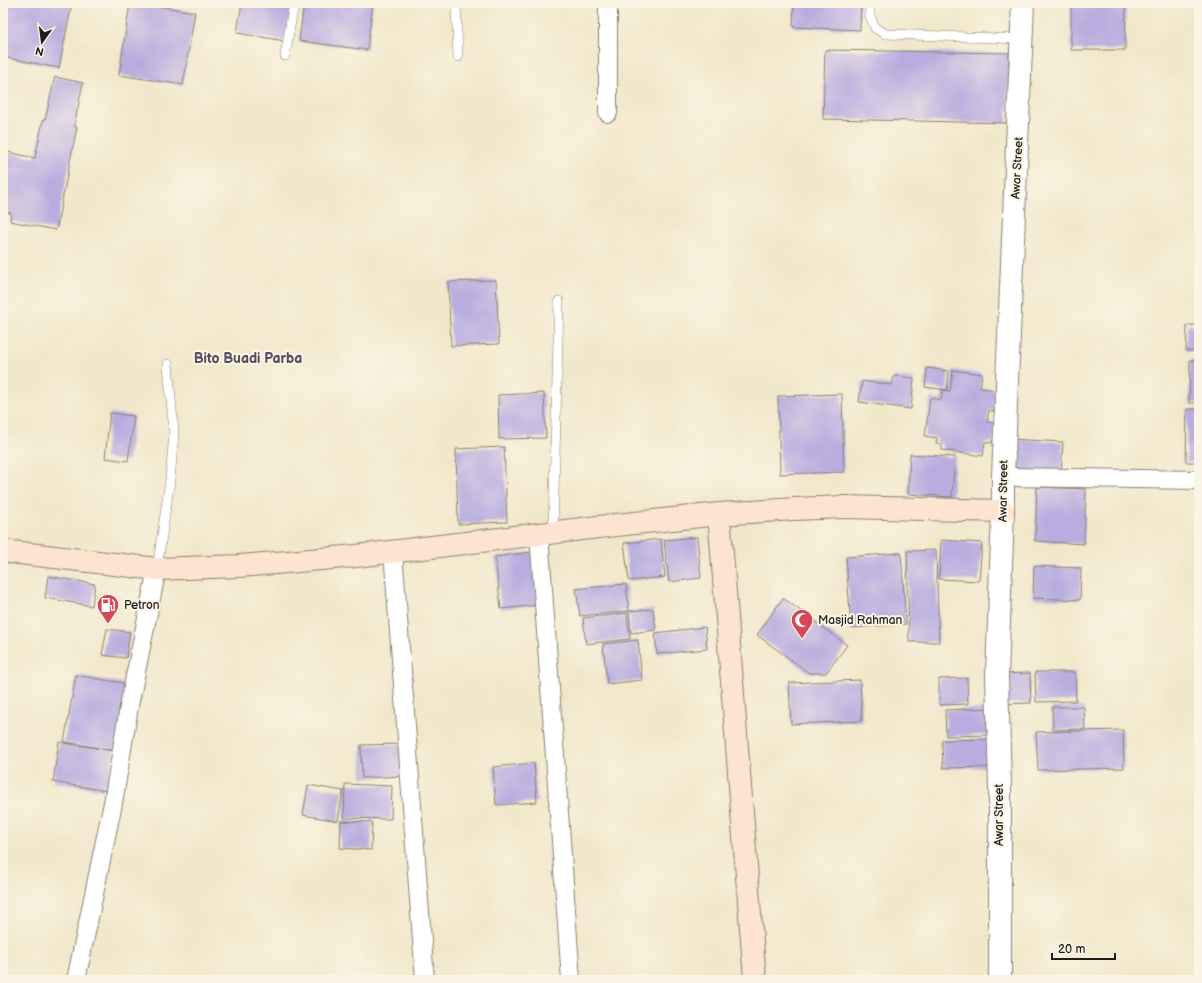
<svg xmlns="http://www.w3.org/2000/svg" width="1202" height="983" font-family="'Balsamiq Sans',sans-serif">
  <rect width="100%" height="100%" fill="#fcf5e5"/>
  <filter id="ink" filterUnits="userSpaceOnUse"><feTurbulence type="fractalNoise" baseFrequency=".025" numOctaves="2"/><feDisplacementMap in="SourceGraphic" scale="8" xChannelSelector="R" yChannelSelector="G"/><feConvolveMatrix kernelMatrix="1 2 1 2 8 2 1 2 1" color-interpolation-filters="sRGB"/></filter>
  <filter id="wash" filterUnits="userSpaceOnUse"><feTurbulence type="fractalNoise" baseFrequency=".012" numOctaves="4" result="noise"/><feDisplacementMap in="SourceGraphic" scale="16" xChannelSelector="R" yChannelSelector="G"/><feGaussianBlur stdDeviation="0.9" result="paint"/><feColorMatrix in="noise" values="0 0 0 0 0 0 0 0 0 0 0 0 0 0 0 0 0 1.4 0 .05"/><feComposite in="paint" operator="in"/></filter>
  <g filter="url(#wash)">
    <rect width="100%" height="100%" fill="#f1e7ca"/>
    <g id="blocks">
      <path fill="#b9addf" d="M3 3H72L59 68 3 57Z
        M130 3H138L195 12 183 85 119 75Z
        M242 3H270L292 7 285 41 237 33Z
        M304 3H373L367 50 299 41Z
        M794 3H861L860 30 793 27Z
        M1071 4H1126L1125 50H1071Z
        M825 50 1009 53 1007 123 823 119Z
        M55 77 83 83 74 126 77 127 56 230 10 221 11 213 3 211V151L35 158 43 120H45Z
        M496 280 499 344 451 346 448 282Z
        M1187 325H1199V351H1186Z
        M1190 360H1199V403H1189Z
        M927 368 949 371 947 390 925 387Z
        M953 370 982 374 980 388 998 390 996 412 989 410 987 422 994 423 995 428 994 438 991 443 985 442 983 456 942 450V444L936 443 937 438 925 436 930 398 941 400 943 390 950 391Z
        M894 376 914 378 911 409 859 402 862 381 892 385Z
        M544 393 546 438 499 439 498 395Z
        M842 394 844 472 780 474 778 396Z
        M1187 409H1199V462H1186Z
        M110 413 134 416 128 461 105 458Z
        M1010 439 1063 442 1061 474 1008 471Z
        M504 447 507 522 458 524 456 449Z
        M910 454 955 457 952 497 908 494Z
        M1037 487 1086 489 1084 544 1035 541Z
        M697 537 701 578 669 582 664 540Z
        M661 539 665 577 629 581 624 543Z
        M941 540 982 543 979 581 939 579Z
        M936 550 939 642H909L907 551Z
        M532 552 539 605 501 609 495 557Z
        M901 553 906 624 851 628 846 557Z
        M1034 566 1081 568 1080 600 1033 598Z
        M48 576 95 584 92 606 45 598Z
        M626 584 629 611 580 616 576 589Z
        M783 598 847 645 826 673H809L757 635Z
        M653 609 656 630 631 633 629 611Z
        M627 613 630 639 586 644 583 618Z
        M705 627 707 649 657 654 655 633Z
        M107 629 130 632 126 658 102 655Z
        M638 640 642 680 607 684 603 644Z
        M1035 672H1075L1076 701 1036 702Z
        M1030 673 1031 703 1000 704 999 674Z
        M76 675 128 684 116 751 64 742Z
        M967 678 968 704 939 705V679Z
        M860 680 862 721 791 724 789 683Z
        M1052 707H1084L1085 729 1053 730Z
        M995 708V735L946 736 945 710Z
        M1123 730 1124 768 1038 770 1036 732Z
        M995 739 996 767 943 768 942 740Z
        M59 742 114 751 107 791 53 782Z
        M404 744 405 776 362 778 361 745Z
        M534 763 537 802 496 805 493 767Z
        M345 784 392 786 391 819 344 818Z
        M308 785 343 791 338 821 303 815Z
        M341 821 372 822 371 850 340 848Z"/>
    </g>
  </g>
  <g filter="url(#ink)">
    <use href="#blocks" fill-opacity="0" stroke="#868273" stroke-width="1"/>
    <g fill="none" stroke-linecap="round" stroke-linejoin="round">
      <g stroke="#868273" stroke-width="10">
        <path id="service" d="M456 3 458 57
          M870 3V16L875 28 886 34 1022 39
          M285 56 294 3
          M553 532 559 301
          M157 569 170 480 174 433 168 364"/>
      </g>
      <g stroke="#868273" stroke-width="20">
        <path id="minor" d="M608 3V113
          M1003 477 1199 480
          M539 534 571 980
          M393 551 425 980
          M76 980 113 803 130 701 157 569"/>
      </g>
      <g stroke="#868273" stroke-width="24">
        <path id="tertiary" d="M1000 980V786L997 676 1003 511V477L1023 3"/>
      </g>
      <g stroke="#868273" stroke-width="24">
        <path id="secondary" d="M719 514 755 980
          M3 551 157 569 240 566 356 556 607 526 719 514 795 509 844 507 1003 511"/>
      </g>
      <use href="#service" stroke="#fff" stroke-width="9"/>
      <use href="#minor" stroke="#fff" stroke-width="18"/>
      <use href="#tertiary" stroke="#fff" stroke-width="22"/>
      <use href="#secondary" stroke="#fde4d1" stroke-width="22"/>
    </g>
  </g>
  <defs>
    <g id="fuel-pin" transform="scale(1.15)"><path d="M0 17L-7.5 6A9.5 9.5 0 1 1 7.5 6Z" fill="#d1495b" stroke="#fcf5e5"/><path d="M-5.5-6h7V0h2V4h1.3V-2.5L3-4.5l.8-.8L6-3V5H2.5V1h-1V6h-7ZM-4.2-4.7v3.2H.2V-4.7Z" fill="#fff"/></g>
    <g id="mosque-pin" transform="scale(1.15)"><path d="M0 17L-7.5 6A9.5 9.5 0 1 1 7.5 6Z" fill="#d1495b" stroke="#fcf5e5"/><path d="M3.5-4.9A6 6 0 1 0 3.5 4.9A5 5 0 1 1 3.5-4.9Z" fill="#fff"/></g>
  </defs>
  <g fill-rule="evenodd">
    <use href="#fuel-pin" x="108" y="605"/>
    <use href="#mosque-pin" x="802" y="620"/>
  </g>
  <g text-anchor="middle" stroke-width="4" stroke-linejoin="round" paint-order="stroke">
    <g font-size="12" fill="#1c1c1c" stroke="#fcf5e5">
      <text transform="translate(1017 168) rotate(-87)" y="4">Awar Street</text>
      <text transform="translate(1003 491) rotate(-89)" y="4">Awar Street</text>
      <text transform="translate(999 815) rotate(-90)" y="4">Awar Street</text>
    </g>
    <g font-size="12" fill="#1c1c1c" stroke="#fcf5e5" text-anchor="start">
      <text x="124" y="609">Petron</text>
      <text x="818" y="624">Masjid Rahman</text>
    </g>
    <g font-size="14" font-weight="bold" fill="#534f60" stroke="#fcf5e5">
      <text x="248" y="363">Bito Buadi Parba</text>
    </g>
  </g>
  <rect width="1202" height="983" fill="none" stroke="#fcf5e5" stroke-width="16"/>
  <g transform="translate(42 42) rotate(194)" stroke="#fcf5e5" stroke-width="3" paint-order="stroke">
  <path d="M0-3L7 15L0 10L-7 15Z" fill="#1c1c1c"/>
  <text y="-6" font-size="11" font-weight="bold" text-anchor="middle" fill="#1c1c1c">N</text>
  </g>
  <path d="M1052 953v6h63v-6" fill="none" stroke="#1c1c1c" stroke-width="2"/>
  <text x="1058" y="953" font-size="12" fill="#1c1c1c" stroke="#fcf5e5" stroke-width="3" paint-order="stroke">20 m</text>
</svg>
